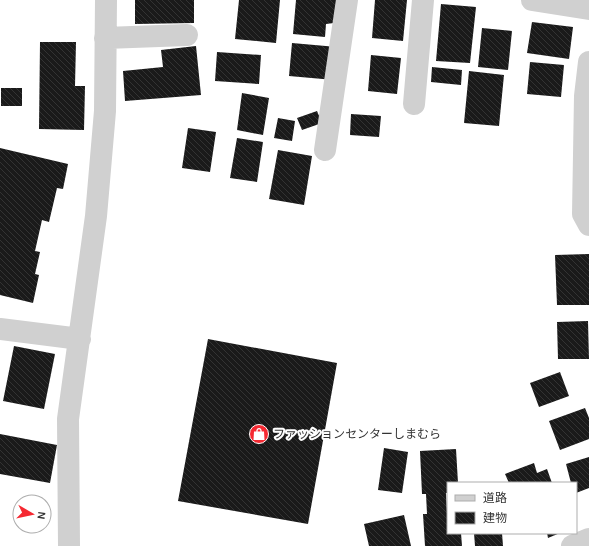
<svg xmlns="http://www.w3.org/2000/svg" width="589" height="546" font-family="Karla,'Noto Sans JP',sans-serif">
  <defs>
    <pattern id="building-back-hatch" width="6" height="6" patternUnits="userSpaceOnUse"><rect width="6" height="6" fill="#1a1a1a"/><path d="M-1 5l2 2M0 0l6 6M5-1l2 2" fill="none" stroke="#333"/></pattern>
  </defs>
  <rect width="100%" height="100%" fill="#fff"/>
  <path fill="url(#building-back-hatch)" d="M135 0H194V23L135 24Z
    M239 0H280L276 43 235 39Z
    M296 0H338L334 23 326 24 325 37 293 34Z
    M375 0H407L403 41 372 38Z
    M441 4 476 7 470 63 436 61Z
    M532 22 573 27 569 59 527 53Z
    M482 28 512 31 508 70 478 67Z
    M40 42H76L75 86H85L84 130 39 129Z
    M292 43 337 47 334 80 289 76Z
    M196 46 201 95 125 101 123 71 163 67 161 50Z
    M217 52 261 55 259 84 215 81Z
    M371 55 401 58 397 94 368 91Z
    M530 62 564 65 561 97 527 94Z
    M432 67 462 70 461 85 431 82Z
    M469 71 504 75 499 126 464 123Z
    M1 88H22V106H1Z
    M242 93 269 98 263 135 237 130Z
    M317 111 322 123 302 130 297 118Z
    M351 114 381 116 379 137 350 135Z
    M278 118 295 121 292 141 274 138Z
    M188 128 216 132 210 172 182 168Z
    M237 138 263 142 257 182 230 178Z
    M0 148 68 164 63 189 57 188 49 222 42 220 35 251 40 252 35 274 39 275 33 303 0 295Z
    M278 150 312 156 304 205 269 199Z
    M589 254V305H557L555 255Z
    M588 321 589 359H558L557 322Z
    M208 339 337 363 308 524 178 501Z
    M14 346 55 354 44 409 3 401Z
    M560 372 569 396 539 407 530 383Z
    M585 408 589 418V439L560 450 549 421Z
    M0 434 57 445 50 483 0 474Z
    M384 448 408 452 402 493 378 490Z
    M456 449 458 483H448V493H446L448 533H461L462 546H425L423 514H427L426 494H422L420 451Z
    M589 457V488L576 493V483H571L566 464Z
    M534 463 537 473 547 469 552 483H509L505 474Z
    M404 515 411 546H369L364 524Z
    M474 533H502L503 546H475Z
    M547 533H560L548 538Z"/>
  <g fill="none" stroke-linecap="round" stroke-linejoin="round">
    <path stroke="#d0d0d0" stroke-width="22" d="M532 0 589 9
      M105 38 187 35
      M589 62 585 96 583 214 589 225
      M414 104 423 0
      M325 150 347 0
      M0 329 80 339
      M69 546 68 419 96 216 105 111 106 0
      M572 546 589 539"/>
  </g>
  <defs>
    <g id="shop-disc" transform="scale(1)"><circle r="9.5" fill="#f52932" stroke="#fff"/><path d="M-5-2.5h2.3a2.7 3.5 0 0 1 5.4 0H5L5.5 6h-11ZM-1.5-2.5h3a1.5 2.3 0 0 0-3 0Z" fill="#fff"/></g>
  </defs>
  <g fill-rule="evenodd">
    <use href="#shop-disc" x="259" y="434"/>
  </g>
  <g text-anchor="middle" stroke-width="4" stroke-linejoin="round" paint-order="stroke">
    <g font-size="12" fill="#333" stroke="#fff" text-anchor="start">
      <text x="273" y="438">ファッションセンターしまむら</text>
    </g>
  </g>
  <rect x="447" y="482" width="130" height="52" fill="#ffffff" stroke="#adadad"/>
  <rect x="455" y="495" width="20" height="6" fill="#d0d0d0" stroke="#adadad"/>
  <text x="483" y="502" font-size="12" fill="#333333">道路</text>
  <rect x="455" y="512" width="20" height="12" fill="url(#building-back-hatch)" stroke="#adadad"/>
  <text x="483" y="522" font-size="12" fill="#333333">建物</text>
  <g transform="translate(32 514) rotate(99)"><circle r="19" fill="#ffffff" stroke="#adadad"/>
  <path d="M0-3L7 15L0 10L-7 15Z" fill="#f52932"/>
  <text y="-6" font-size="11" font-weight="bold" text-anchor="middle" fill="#333333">N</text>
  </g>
</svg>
